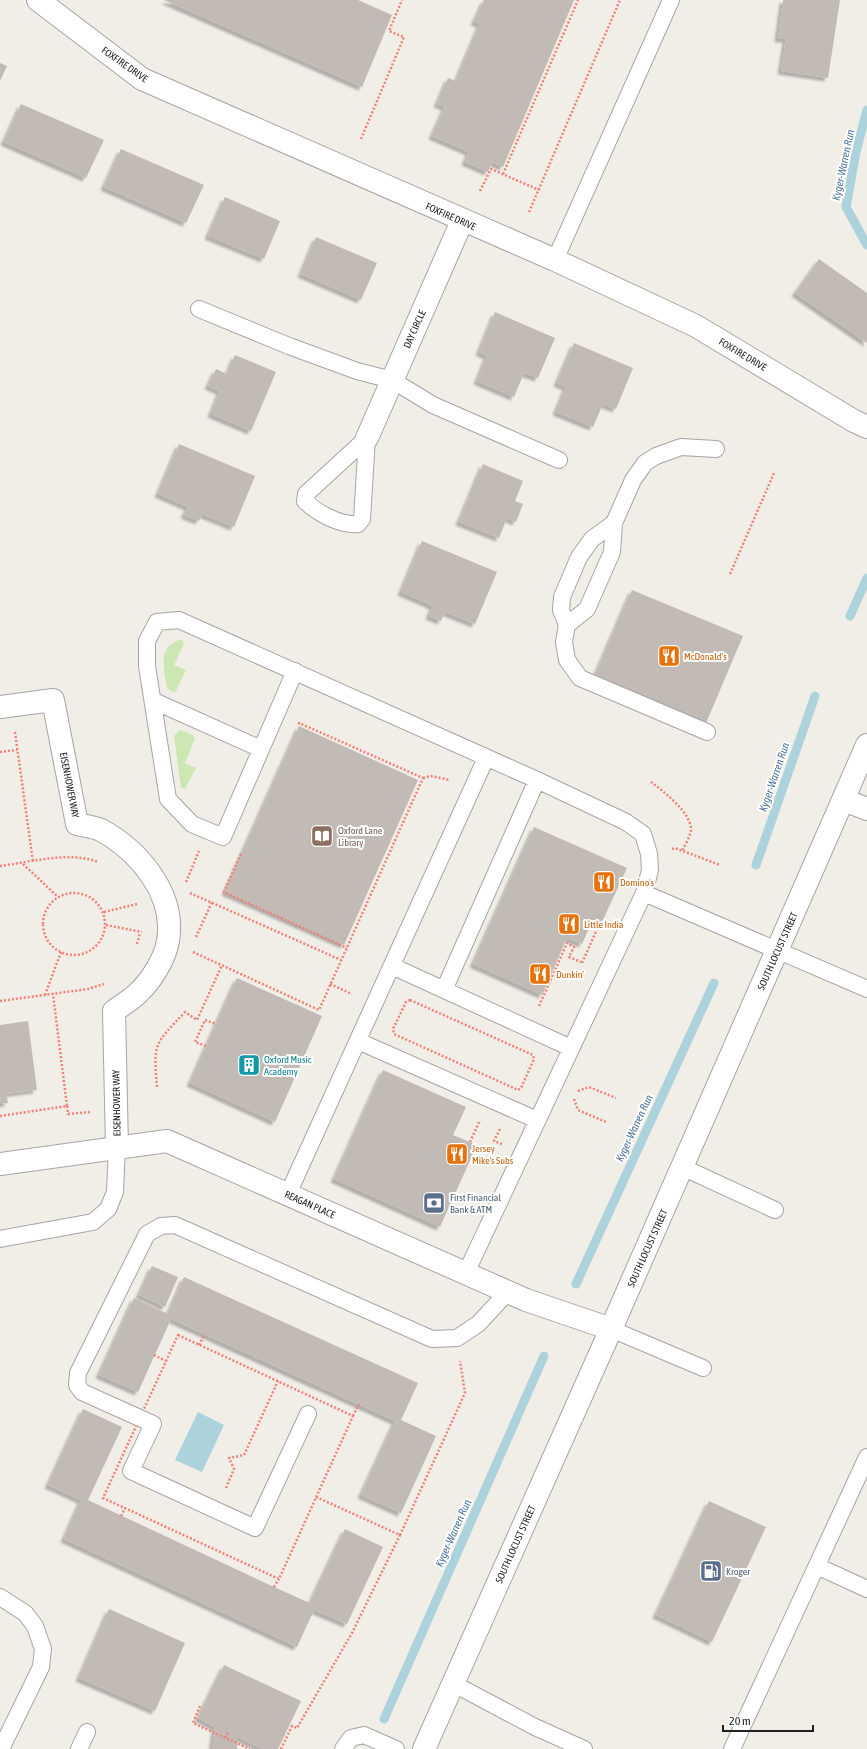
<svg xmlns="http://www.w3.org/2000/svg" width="867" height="1749" font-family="'Asap Condensed',sans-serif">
  <defs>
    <filter id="shadow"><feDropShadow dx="-3.5" dy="3.5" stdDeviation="1" flood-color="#0004"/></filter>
  </defs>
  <rect width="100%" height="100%" fill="#f1eee8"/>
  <path fill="#cde7b2" d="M179 640H182L184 644 174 665 186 670 176 691 173 692 167 688C164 669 157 648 179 640Z
    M180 730 193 735 195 739 185 763 196 768 185 789 181 788 174 736Z"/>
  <path fill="#acd2db" d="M198 1412 224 1425 202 1472 175 1460Z"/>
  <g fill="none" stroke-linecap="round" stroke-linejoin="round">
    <path stroke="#acd2db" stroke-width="9" d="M867 110 856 152 846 207 867 245
      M850 616 867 578
      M756 865 815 696
      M576 1284 714 983
      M384 1719 544 1356"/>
  </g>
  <path fill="#c1bab5" filter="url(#shadow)" d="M164 0H358L392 15 362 87Z
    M484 0H574L503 167 492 162 488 172 465 162 469 152 432 136 445 107 437 104 448 78 456 81 480 24 474 22Z
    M783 0H840L828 78 781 71 786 39H778Z
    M0 63 7 66 0 81Z
    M21 104 104 140 86 178 4 142Z
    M121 149 204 185 186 223 104 187Z
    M225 197 280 221 264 259 208 236Z
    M316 237 377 263 361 300 301 274Z
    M819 259 867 293V343L795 293Z
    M495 312 555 338 538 378 524 373 514 397 477 381 487 356 479 352Z
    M574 343 633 368 616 409 603 404 593 427 556 412 566 387 557 383Z
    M235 355 276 372 251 431 211 414 220 391 208 386 216 369 227 374Z
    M179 444 255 476 234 527 202 514 199 521 184 515 188 507 158 494Z
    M483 464 523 481 515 501 523 504 516 522 507 518 499 538 459 522Z
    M422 541 497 572 475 624 445 612 441 621 429 616 433 606 401 592Z
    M632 590 743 636 706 723 595 676Z
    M299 726 418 780 344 945 225 892Z
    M534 827 627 868 601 924 592 921 582 944 567 938 542 995 473 964Z
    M237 978 322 1016 275 1122 190 1083Z
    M28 1021 37 1090 6 1094 8 1103 0 1104V1025Z
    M383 1070 466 1107 453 1135 477 1145 440 1227 334 1179Z
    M152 1266 178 1277 165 1307 139 1295Z
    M184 1277 418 1383 401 1420 436 1436 401 1513 361 1495 395 1421 171 1319 138 1392 99 1375 134 1298 168 1314Z
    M83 1409 122 1427 88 1500 274 1587 310 1603 345 1529 383 1547 347 1624 314 1610 297 1647 64 1539 81 1500 48 1485Z
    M709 1501 766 1527 712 1642 656 1615Z
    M109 1609 185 1643 155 1711 79 1678Z
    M224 1665 301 1701 278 1749H263L238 1737 237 1749H212L215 1727 198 1718Z"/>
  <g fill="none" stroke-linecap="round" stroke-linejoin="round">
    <g stroke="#a5a5a5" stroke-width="18">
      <path id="service" d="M555 260 671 0
        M199 309 289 346 357 371 392 380 433 405 559 460
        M367 438 362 519 358 524C341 526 317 513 305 501L306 494Z
        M567 625 561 610 562 597 579 557 592 539 614 523
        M295 671 223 837 192 824 168 799 147 666V641L157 622 179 620 537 780 626 822 643 834 649 854 650 870 644 893 867 989
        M154 701 261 749
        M707 732 580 678 567 660 564 642 567 625 587 609 612 552 614 523 633 480 645 463 656 456 681 447 716 449
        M392 966 571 1048
        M444 990 537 780
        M358 1041 537 1120
        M682 1167 775 1210
        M288 1194 486 758
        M0 1239 93 1222 108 1209 115 1192 117 1147
        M466 1273 644 893
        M611 1329 703 1368
        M308 1414 255 1528 131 1471 153 1424 82 1392 77 1385 78 1373 147 1234 161 1226 175 1225 432 1339 457 1338 478 1324 508 1292
        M817 1566 867 1589
        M0 1597 25 1613 35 1626 43 1649 41 1667 1 1749
        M454 1684 535 1727 584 1749
        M79 1749 87 1732
        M343 1749 351 1738 364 1735 396 1749
        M732 1749 867 1457"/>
    </g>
    <g stroke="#a5a5a5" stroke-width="24">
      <path id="minor" d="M38 0 142 79 555 260 696 326 854 421 867 427
        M367 438 462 221
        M0 707 53 700 77 824C85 826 94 827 101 830 139 851 176 894 168 941 165 959 151 981 138 993 131 1000 122 1005 114 1011L117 1147
        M844 800 867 809
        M0 1164 167 1141 526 1300 611 1329"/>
    </g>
    <g stroke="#a5a5a5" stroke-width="24">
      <path id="tertiary" d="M424 1749 611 1329 867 745"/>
    </g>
    <path stroke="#f28178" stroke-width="2.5" stroke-dasharray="2 2" stroke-linecap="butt" d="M361 139 404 37 389 31 402 0
      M503 174 578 0
      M480 191 491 169 539 190
      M529 212 620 0
      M730 574 774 473
      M15 732 33 862
      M0 752 17 750
      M423 778 431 776 450 780
      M651 782C664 792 691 812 691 830 690 837 685 845 682 851
      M672 849 675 848 720 865
      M241 854 224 892 347 948
      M23 864 58 897
      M0 866C30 862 70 851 98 862
      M186 882 199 851
      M43 924a31 31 0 1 1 62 0a31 31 0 1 1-62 0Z
      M190 893 341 960
      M104 912 137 904
      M106 925 142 932
      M196 937 212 902
      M137 944 140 933
      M193 952 319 1010 423 778 299 723V725
      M582 963 598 927 601 928
      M330 984 352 994
      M45 995 61 952
      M410 1000 533 1055 534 1059 521 1088 518 1090 394 1034 393 1029 406 1002Z
      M0 1001 88 989 104 984
      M539 1006 567 943 574 947 569 957 581 962
      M206 1046 195 1042 205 1020 216 1024
      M157 1087C153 1042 155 1044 185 1012L197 1020 222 965
      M578 1091 589 1087 616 1098
      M574 1099 578 1110 606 1122
      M67 1106 68 1114 90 1112
      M0 1116 67 1106 53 994
      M500 1129 494 1141 502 1144
      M470 1142 480 1120
      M178 1335 353 1416 279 1579 103 1498Z
      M199 1345 205 1334
      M154 1355 166 1361
      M353 1416 359 1404
      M226 1488 234 1469 229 1458 244 1455 278 1381
      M316 1497 400 1535 465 1393 460 1361
      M121 1516 125 1508
      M274 1587 279 1579
      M200 1706 193 1723 250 1749
      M225 1738 228 1732
      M281 1749 292 1726 297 1728 352 1633 400 1535"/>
    <use href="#service" stroke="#fff" stroke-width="16"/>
    <use href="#minor" stroke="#fff" stroke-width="22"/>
    <use href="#tertiary" stroke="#fff" stroke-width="22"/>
  </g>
  <defs>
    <g id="restaurant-square" transform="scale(1.15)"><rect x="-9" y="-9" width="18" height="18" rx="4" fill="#e8710a" stroke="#fff"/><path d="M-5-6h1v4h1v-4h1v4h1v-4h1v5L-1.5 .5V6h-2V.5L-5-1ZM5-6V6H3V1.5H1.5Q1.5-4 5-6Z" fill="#fff"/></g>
    <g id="library-square" transform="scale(1.15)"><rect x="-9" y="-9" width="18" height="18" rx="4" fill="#8d6e63" stroke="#fff"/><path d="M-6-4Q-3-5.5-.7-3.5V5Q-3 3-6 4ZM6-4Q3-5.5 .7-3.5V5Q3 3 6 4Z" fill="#fff"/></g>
    <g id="building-square" transform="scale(1.15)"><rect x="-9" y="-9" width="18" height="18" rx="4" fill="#0f9aa8" stroke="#fff"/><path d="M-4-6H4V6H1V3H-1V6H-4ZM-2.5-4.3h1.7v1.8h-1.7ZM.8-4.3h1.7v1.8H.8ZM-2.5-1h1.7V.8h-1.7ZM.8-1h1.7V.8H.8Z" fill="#fff"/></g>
    <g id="bank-square" transform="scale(1.15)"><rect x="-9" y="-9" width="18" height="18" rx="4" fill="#5c6f8a" stroke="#fff"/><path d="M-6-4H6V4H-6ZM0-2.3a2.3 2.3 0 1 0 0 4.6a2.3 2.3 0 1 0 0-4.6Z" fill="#fff"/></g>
    <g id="fuel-square" transform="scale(1.15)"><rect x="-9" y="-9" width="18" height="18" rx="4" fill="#5c6f8a" stroke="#fff"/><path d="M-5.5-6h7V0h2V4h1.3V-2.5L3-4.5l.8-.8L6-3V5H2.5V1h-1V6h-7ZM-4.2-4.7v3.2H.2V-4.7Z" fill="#fff"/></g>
  </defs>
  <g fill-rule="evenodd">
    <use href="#restaurant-square" x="669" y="656"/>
    <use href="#library-square" x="322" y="836"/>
    <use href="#restaurant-square" x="604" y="882"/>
    <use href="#restaurant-square" x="569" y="924"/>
    <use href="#restaurant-square" x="540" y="974"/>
    <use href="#building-square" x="249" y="1065"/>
    <use href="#restaurant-square" x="457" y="1154"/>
    <use href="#bank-square" x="434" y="1203"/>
    <use href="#fuel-square" x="711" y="1571"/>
  </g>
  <g text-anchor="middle" stroke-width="4" stroke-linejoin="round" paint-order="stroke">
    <g font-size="10" fill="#212121" stroke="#fff">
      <text transform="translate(125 64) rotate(35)" y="4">FOXFIRE DRIVE</text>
      <text transform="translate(451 216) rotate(24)" y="4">FOXFIRE DRIVE</text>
      <text transform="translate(414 329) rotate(-66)" y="4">DAY CIRCLE</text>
      <text transform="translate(743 354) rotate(31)" y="4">FOXFIRE DRIVE</text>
      <text transform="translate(70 785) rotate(79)" y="4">EISENHOWER WAY</text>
      <text transform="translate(777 951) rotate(-66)" y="4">SOUTH LOCUST STREET</text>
      <text transform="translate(116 1103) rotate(-91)" y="4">EISENHOWER WAY</text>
      <text transform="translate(310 1204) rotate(24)" y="4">REAGAN PLACE</text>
      <text transform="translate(647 1248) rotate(-66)" y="4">SOUTH LOCUST STREET</text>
      <text transform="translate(515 1544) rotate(-66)" y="4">SOUTH LOCUST STREET</text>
    </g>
    <g font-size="10" fill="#c56008" stroke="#fff" text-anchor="start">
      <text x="684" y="660">McDonald's</text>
      <text x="620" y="886">Domino's</text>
      <text x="584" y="928">Little India</text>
      <text x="556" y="978">Dunkin'</text>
      <text x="472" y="1152">Jersey<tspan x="472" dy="12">Mike's Subs</tspan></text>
    </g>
    <g font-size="10" fill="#785e54" stroke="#fff" text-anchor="start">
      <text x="338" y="834">Oxford Lane<tspan x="338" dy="12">Library</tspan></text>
    </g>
    <g font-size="10" fill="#0d838f" stroke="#fff" text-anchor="start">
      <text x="264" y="1063">Oxford Music<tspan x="264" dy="12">Academy</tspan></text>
    </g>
    <g font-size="10" fill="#4e5e75" stroke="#fff" text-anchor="start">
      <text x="450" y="1201">First Financial<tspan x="450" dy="12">Bank &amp; ATM</tspan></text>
      <text x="726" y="1575">Kroger</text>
    </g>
    <g font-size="11" font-style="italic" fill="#4c769c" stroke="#fff">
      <text transform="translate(843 165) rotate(-78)" y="4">Kyger-Warren Run</text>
      <text transform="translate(774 777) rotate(-71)" y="4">Kyger-Warren Run</text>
      <text transform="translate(634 1128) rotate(-65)" y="4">Kyger-Warren Run</text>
      <text transform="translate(453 1533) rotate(-66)" y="4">Kyger-Warren Run</text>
    </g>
  </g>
  <path d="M723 1725v6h90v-6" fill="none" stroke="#212121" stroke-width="2"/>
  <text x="729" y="1725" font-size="12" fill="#212121" stroke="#ffffff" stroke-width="3" paint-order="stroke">20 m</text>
</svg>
